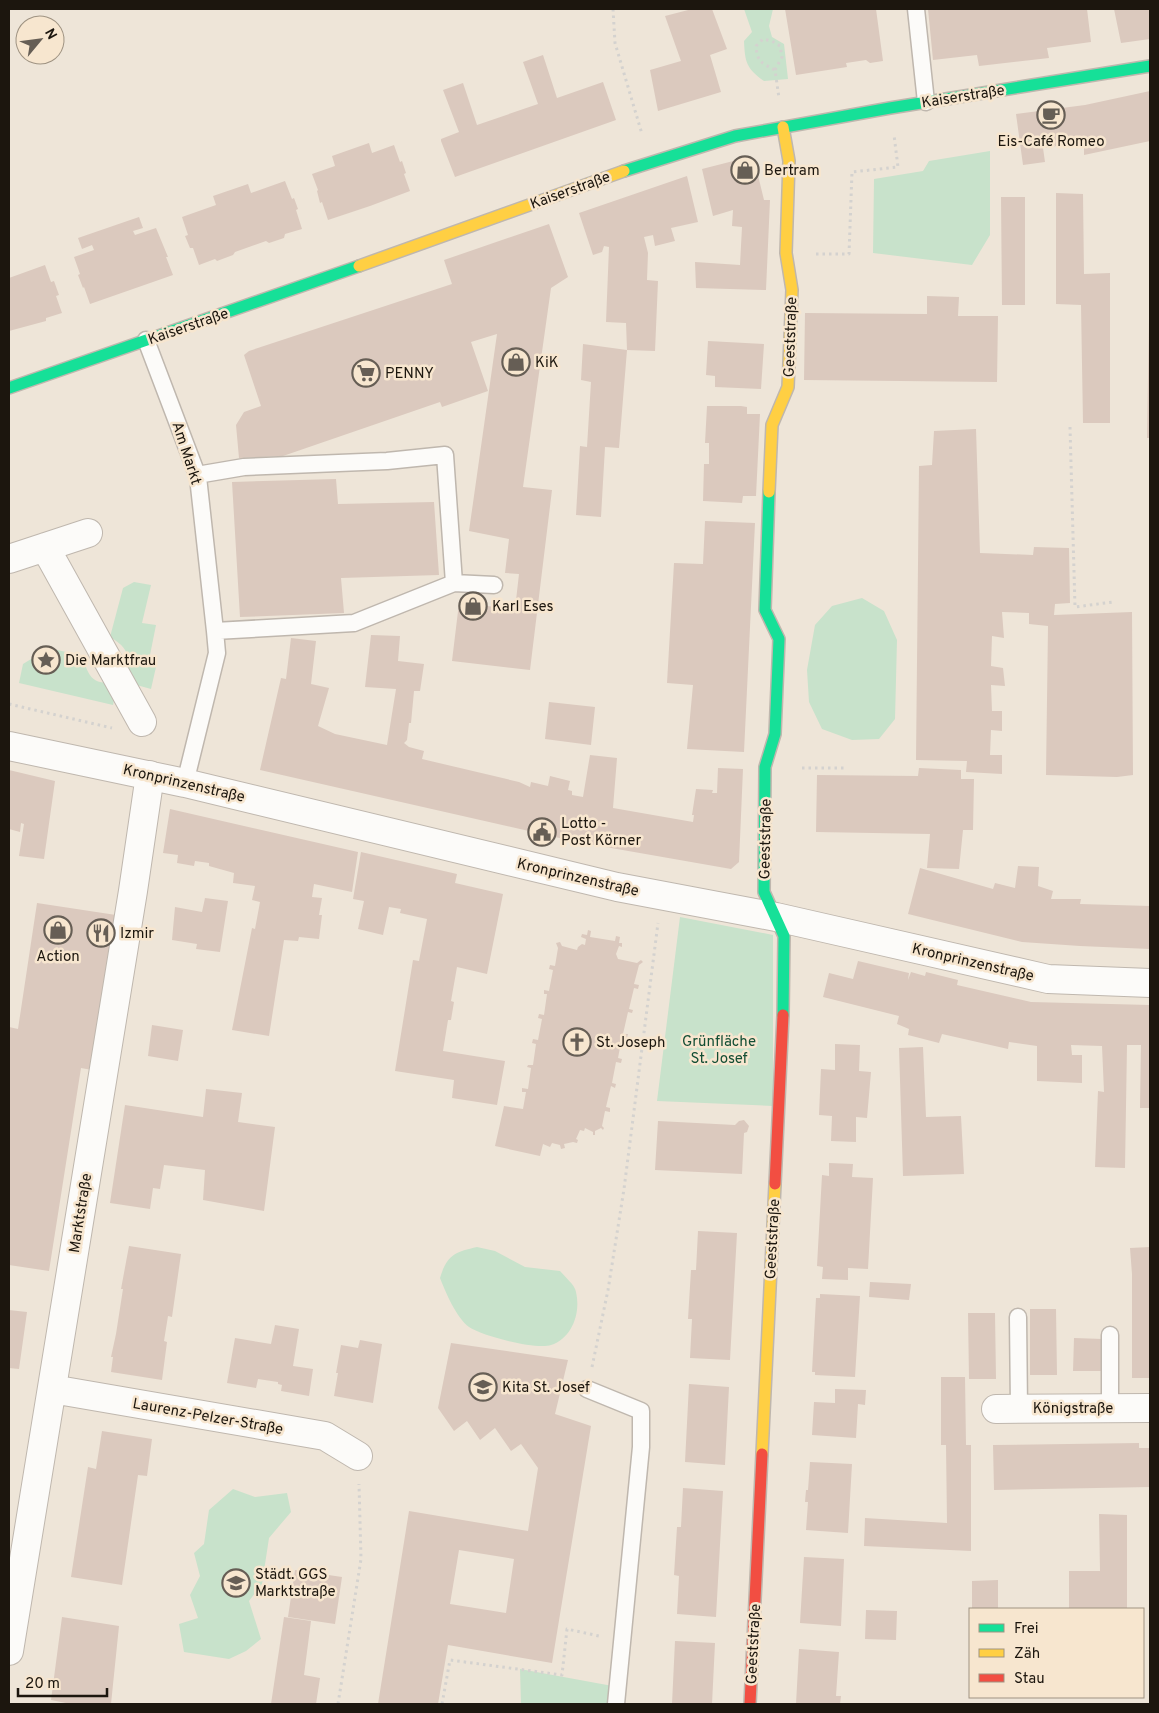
<svg xmlns="http://www.w3.org/2000/svg" width="1159" height="1713" font-family="Overpass,sans-serif">
  <rect width="100%" height="100%" fill="#eee5d8"/>
  <path fill="#c8e2cb" d="M744 9H773L769 26 772 37 784 44 788 79 764 81C746 68 745 62 744 41L752 32Z
    M990 151V235L972 265 873 253 874 179 923 171 929 161Z
    M134 582 151 585 142 623 156 625 148 665 156 667 151 689 133 684 126 673C130 654 127 647 110 637L123 588Z
    M862 598 884 611 897 640 895 719 879 739 852 740 822 729 809 702 807 670 815 625 832 606Z
    M49 648 83 656C86 670 91 685 108 682L115 695 113 705 19 683 23 664Z
    M680 917 773 935V1106L657 1101Z
    M477 1247 495 1251 525 1267 560 1271C565 1277 575 1285 576 1292 581 1313 572 1338 551 1345 536 1350 482 1336 469 1327 456 1317 446 1293 440 1278 447 1255 455 1252 477 1247Z
    M233 1489 255 1497 287 1493 291 1512 269 1538 262 1584 249 1601 261 1639 246 1651 229 1659 184 1652 179 1624 198 1618 190 1595 200 1576 194 1553 204 1544 209 1510Z
    M520 1669 618 1687 616 1704H521Z"/>
  <path fill="#dbc9be" fill-rule="evenodd" d="M692 9H712L727 49 710 55 721 92 658 111 650 70 681 61 665 16Z
    M785 9H876L883 61 870 63 866 60 846 63 847 67 796 75Z
    M928 9H1087L1091 42 1047 48 1049 58 979 66 977 55 933 60Z
    M1114 9H1150V39L1121 43Z
    M543 55 557 98 603 82 616 120 455 177 441 141V139L459 132 443 90 463 83 477 125 538 104 523 62Z
    M1150 91V141L1084 155V142L1043 148 1045 162 1023 165 1016 114 1085 105Z
    M369 143 372 153 394 145 400 162 402 161 406 173 404 174 410 191 370 206 328 220 322 202 320 203 317 191 318 190 312 174 335 166 332 156Z
    M749 157 754 159 764 200H770L766 290 696 288 695 262 740 265 742 227 732 226 733 210 713 216 702 169Z
    M687 176 698 222 671 228 675 241 655 246 653 235 644 237 648 253 647 280 658 281 655 351 627 350 619 448 605 447 601 517 576 515 580 446 587 447 591 382 581 380 583 344 627 350 626 323 606 322 609 247 604 246 602 252 593 255 579 213Z
    M285 181 292 199 294 198 298 209 296 210 302 229 285 234 284 238 269 243 266 241 235 252 233 255 217 261 215 259 199 265 193 248H190L185 236 188 235 182 217 216 205 213 196 248 184 251 193Z
    M1056 193 1083 194 1084 274 1110 273V423H1083L1081 305 1056 304Z
    M1001 197H1025V305H1002Z
    M139 217 143 228 133 231 135 235 156 228 168 257H166L173 275 90 304 84 287 83 288 78 275 80 274 74 257 94 250 92 245 82 249 78 238Z
    M549 224 568 277 551 288 523 487 552 490 530 670 452 661 459 603 515 609 519 574 505 573 509 539 469 531 497 334 471 342 488 391 442 407 440 402 283 456 239 458 236 425 244 412 261 406 244 355 249 351 452 284 444 260Z
    M45 265 51 282 54 281 59 295 56 296 62 313 46 318V321L9 331V278Z
    M927 296 959 297 958 316H998L997 382 804 380 805 313 927 314Z
    M1149 318H1150V438H1147Z
    M708 341 764 344 761 389 715 387V376L706 375Z
    M707 406H741L747 407V414H760L756 496H743L742 503 703 501 704 464H709V443H705Z
    M976 429 980 553 1033 555 1034 547 1069 548 1070 603 1055 604 1054 615 1132 612 1133 775 1117 777 1046 775 1048 626 1029 624V613L1002 612 1004 638 992 636 991 666 1003 668 1005 686 991 685 992 711H1002V731L991 730 990 755H1002V774L966 772 967 761 916 760 919 466 932 465 934 431Z
    M336 479 338 504 434 502 439 575 341 578 344 613 240 617 232 482Z
    M705 521 755 523 744 752 687 749 693 685 667 683 674 563 703 564Z
    M371 635 400 636 398 661 424 664 420 691H414L411 723H409L407 740 404 743 409 747 424 751 422 759 519 782 530 787 531 782 548 786 550 776 570 781 568 790 572 791V795L583 797 590 755 617 758 613 808 693 822 694 815H692L696 789 713 790 712 793H717L718 768 743 769 739 862 731 869 577 842 260 770 281 678 286 679 291 638 316 641 311 684 329 688 318 726 335 734 387 745 396 689 365 687Z
    M549 702 595 707 591 745 545 739Z
    M919 768 961 770V779H974L973 830H963L959 869 927 868 930 834 816 832 817 775 918 776Z
    M9 770 55 781 44 859 19 856 24 824 21 823 20 832 9 829Z
    M170 809 358 852 352 892 314 884 312 897 322 898 319 915H322L319 939 299 937 298 941 284 940 269 1036 232 1030 252 928 255 929 260 902 252 900 255 886 233 883 234 873 209 866V863L195 861 194 866 177 863 178 855 163 853Z
    M361 852 457 874 455 883 503 894 487 974 457 967 451 1001 454 1002 451 1020H448L443 1051 505 1061 497 1105 452 1098 454 1080 395 1071 413 960 419 961 427 919 400 913 401 909 389 907 383 935 358 929 364 901 353 899Z
    M1018 866 1039 867 1038 886 1053 891 1051 899H1081L1080 904 1150 906V949L1080 946 1022 942 908 914 920 868 993 889 995 883 1015 888Z
    M205 898 228 901 220 952 196 949 197 944 172 940 175 907 202 912Z
    M37 903 116 915 92 1070 81 1068 49 1271 9 1265V1027L18 1029Z
    M588 930 591 931 590 937 615 941 616 936 620 937 619 943H622V947L619 946 616 954 618 959 637 963 641 960 643 962 639 965 634 984 639 985 638 989 634 988 629 1009 633 1010 632 1013 628 1012 623 1034H628L627 1038 622 1037 618 1058 622 1059 621 1063 616 1062 612 1083 616 1084 615 1088 611 1086 606 1107 610 1108V1112L605 1111 602 1126 604 1128 603 1130 601 1128 595 1131V1135H593V1132L585 1128 584 1131 580 1130 576 1139 578 1140 577 1143 573 1142 564 1144 565 1148 561 1149 560 1145 552 1143 550 1147 543 1144 540 1156 495 1146 504 1106 523 1109 526 1092H522V1088L528 1089 531 1068 527 1067 528 1065H533L536 1044 532 1043 533 1039 538 1040 542 1019 538 1018 539 1014 544 1015 547 994H544V990L549 991 553 970 549 969 550 965 555 966 558 948 556 943 560 942 562 946 577 950 578 947 582 944 585 945 586 939 581 937 582 934 587 935Z
    M858 961 909 973 908 980 911 972 925 976 926 972 958 980 957 985 1031 1002 1150 1005V1108H1140L1141 1045H1127L1125 1168 1095 1167 1098 1091 1104 1092 1102 1046 1071 1045 1072 1055H1082V1083L1037 1081V1046L1009 1042 1008 1049 942 1034 939 1043 908 1035 909 1029 897 1024 899 1016 823 997 829 973 853 979Z
    M152 1025 183 1030 178 1061 148 1056Z
    M835 1044 860 1045 859 1071 871 1072 867 1118 856 1117V1142L831 1141 832 1116 819 1115 821 1069 835 1070Z
    M923 1047 926 1117 961 1116 964 1174 903 1176 899 1048Z
    M206 1089 242 1093 238 1122 275 1127 264 1211 203 1200 205 1170 164 1165 160 1189 153 1188 150 1209 110 1203 125 1105 203 1117Z
    M744 1120 749 1126 747 1132 744 1133 742 1174 655 1170 658 1121 735 1125 739 1121Z
    M829 1163 853 1164 852 1177 873 1178 868 1269 848 1268V1280L822 1279 823 1267 817 1266 822 1175 829 1176Z
    M698 1231 737 1233 730 1360 690 1358 692 1319H688L691 1270H696Z
    M129 1246 181 1254 172 1317 168 1316 164 1341 167 1342 162 1380 111 1372 113 1357H111L116 1334 123 1289H121Z
    M1150 1247V1378H1132V1274L1130 1248Z
    M870 1282 911 1284 909 1300 869 1297Z
    M820 1294 860 1296 855 1377 815 1375V1372H812L816 1298H820Z
    M1030 1309H1056L1057 1375H1030Z
    M9 1310 27 1312 19 1369 9 1368Z
    M968 1313H995L996 1379H969Z
    M275 1325 299 1329 293 1366 313 1369 309 1396 281 1391 282 1385 278 1384V1382L258 1379 256 1388 227 1383 235 1338 271 1344Z
    M1074 1338 1103 1339 1102 1371H1073Z
    M360 1340 382 1344 373 1403 334 1396 338 1373H336L341 1345 358 1348Z
    M451 1343 568 1360 555 1414 591 1426 552 1663 448 1645 438 1704H378L409 1511 528 1531 538 1468 521 1444 511 1451 495 1428 480 1440 467 1421 454 1431 438 1408ZM459 1550 514 1559 506 1613 450 1604Z
    M941 1377H965L966 1445H971V1551L864 1546 865 1518 947 1523 946 1445H941Z
    M689 1384 729 1387 725 1465 685 1462Z
    M835 1389 866 1390 865 1405 858 1404 856 1438 812 1435 814 1402 835 1403Z
    M102 1431 152 1439 147 1476 138 1475 122 1585 71 1577 88 1467 96 1469Z
    M1139 1443V1448H1150V1487L994 1490 993 1445Z
    M810 1462 852 1464 848 1533 806 1530 808 1502H805L806 1490H808Z
    M683 1488 723 1491 716 1617 677 1614 679 1576 674 1575 677 1527H681Z
    M1099 1514 1127 1515V1609H1069V1571H1100Z
    M804 1557 844 1559 841 1626 800 1623Z
    M295 1570 342 1577 335 1624 288 1617Z
    M998 1580V1609H972V1581Z
    M866 1610 897 1611 896 1640 865 1639Z
    M62 1617 119 1626 111 1704H71L51 1700Z
    M284 1617 311 1621 304 1675 320 1678 316 1704H271Z
    M675 1641 715 1643 712 1704H672Z
    M799 1649 839 1652 836 1696H841L840 1704H796Z"/>
  <g fill="none" stroke-linecap="round" stroke-linejoin="round">
    <g stroke="#bfb7ae" stroke-width="19">
      <path id="lane" d="M916 9 926 102
        M146 340 198 477 215 631 217 653 185 783
        M197 475 244 467 387 461 445 455 454 583
        M215 631 354 623 454 583 494 585
        M1018 1317 1019 1409
        M1110 1335V1408
        M587 1389 641 1411V1447L616 1704"/>
    </g>
    <g stroke="#bfb7ae" stroke-width="30">
      <path id="street" d="M45 547 142 722
        M9 559 88 533
        M9 746 185 783 617 887 776 917 1048 979 1150 983
        M52 1389 325 1436 358 1456
        M996 1409 1150 1408
        M9 1651 133 891 150 775"/>
    </g>
    <g stroke="#bfb7ae" stroke-width="14">
      <path id="fast" d="M624 171 735 136 890 108 1150 66
        M9 388 359 266
        M769 492 765 610 779 639 775 734 765 767 764 892 784 936 783 1015"/>
    </g>
    <g stroke="#bfb7ae" stroke-width="14">
      <path id="slow" d="M359 266 624 171
        M769 492 772 425 788 387 792 290 786 253 789 161 783 127
        M762 1454 775 1184"/>
    </g>
    <g stroke="#bfb7ae" stroke-width="14">
      <path id="jam" d="M775 1184 783 1015
        M750 1704 762 1454"/>
    </g>
    <path stroke="#d4d2cf" stroke-width="3" stroke-dasharray="2.5 4" stroke-linecap="butt" d="M613 9 615 43 642 134
      M775 70 782 57 780 46 772 41 763 39 756 46C757 61 761 63 775 70L779 98
      M816 254H849L852 172 898 167 894 135
      M1070 427 1075 607 1113 602
      M9 704 112 728
      M802 768H847
      M592 1367 608 1290 624 1189 658 923
      M338 1704 361 1559 359 1484
      M442 1704 450 1660 562 1675 567 1629 599 1636"/>
    <use href="#lane" stroke="#fcfbf9" stroke-width="16"/>
    <use href="#street" stroke="#fcfbf9" stroke-width="28"/>
    <use href="#fast" stroke="#16e098" stroke-width="11"/>
    <use href="#slow" stroke="#ffcf43" stroke-width="11"/>
    <use href="#jam" stroke="#f24e42" stroke-width="11"/>
  </g>
  <defs>
    <g id="cafe-ring" transform="scale(1.4375)"><circle r="9.5" fill="#f7e6cf" stroke="#665e55" stroke-width="1.5"/><path d="M-5.5-4.5H6V0H3Q3 3.5 0 3.5H-2.5Q-5.5 3.5-5.5 0ZM3-3.2v2h1.7v-2ZM-6 4.5H4V6H-6Z" fill="#665e55"/></g>
    <g id="shop-ring" transform="scale(1.4375)"><circle r="9.5" fill="#f7e6cf" stroke="#665e55" stroke-width="1.5"/><path d="M-5-2.5h2.3a2.7 3.5 0 0 1 5.4 0H5L5.5 6h-11ZM-1.5-2.5h3a1.5 2.3 0 0 0-3 0Z" fill="#665e55"/></g>
    <g id="supermarket-ring" transform="scale(1.4375)"><circle r="9.5" fill="#f7e6cf" stroke="#665e55" stroke-width="1.5"/><path d="M-6-5.5h2.5l.6 2H6L4.5 2H-2.5L-4.4-4H-6ZM-1.5 3.2a1.3 1.3 0 1 0 .1 0ZM3 3.2a1.3 1.3 0 1 0 .1 0Z" fill="#665e55"/></g>
    <g id="sight-ring" transform="scale(1.4375)"><circle r="9.5" fill="#f7e6cf" stroke="#665e55" stroke-width="1.5"/><path d="M0-6L1.8-2.2L6-1.7L2.9 1.2L3.7 5.4L0 3.3L-3.7 5.4L-2.9 1.2L-6-1.7L-1.8-2.2Z" fill="#665e55"/></g>
    <g id="civic-ring" transform="scale(1.4375)"><circle r="9.5" fill="#f7e6cf" stroke="#665e55" stroke-width="1.5"/><path d="M-.6-6.5H3V-4.5H.6V-3L4-1V1h2V6H-6V1h2V-1L-.6-3ZM-1.2 2.5V6h2.4V2.5Z" fill="#665e55"/></g>
    <g id="restaurant-ring" transform="scale(1.4375)"><circle r="9.5" fill="#f7e6cf" stroke="#665e55" stroke-width="1.5"/><path d="M-5-6h1v4h1v-4h1v4h1v-4h1v5L-1.5 .5V6h-2V.5L-5-1ZM5-6V6H3V1.5H1.5Q1.5-4 5-6Z" fill="#665e55"/></g>
    <g id="church-ring" transform="scale(1.4375)"><circle r="9.5" fill="#f7e6cf" stroke="#665e55" stroke-width="1.5"/><path d="M-1.2-6h2.4v3.5h3.3v2.4h-3.3V6h-2.4V-.1h-3.3v-2.4h3.3Z" fill="#665e55"/></g>
    <g id="school-ring" transform="scale(1.4375)"><circle r="9.5" fill="#f7e6cf" stroke="#665e55" stroke-width="1.5"/><path d="M0-5L7-2L0 1L-7-2ZM-4 1L0 2.5L4 1V4Q0 6-4 4Z" fill="#665e55"/></g>
  </defs>
  <g fill-rule="evenodd">
    <use href="#cafe-ring" x="1051" y="115"/>
    <use href="#shop-ring" x="745" y="170"/>
    <use href="#shop-ring" x="516" y="362"/>
    <use href="#supermarket-ring" x="366" y="373"/>
    <use href="#shop-ring" x="473" y="606"/>
    <use href="#sight-ring" x="46" y="660"/>
    <use href="#civic-ring" x="542" y="832"/>
    <use href="#shop-ring" x="58" y="930"/>
    <use href="#restaurant-ring" x="101" y="933"/>
    <use href="#church-ring" x="577" y="1042"/>
    <use href="#school-ring" x="483" y="1387"/>
    <use href="#school-ring" x="236" y="1583"/>
  </g>
  <g text-anchor="middle" stroke-width="5" stroke-linejoin="round" paint-order="stroke">
    <g font-size="15" fill="#1c160e" stroke="#f7e6cf">
      <text transform="translate(963 96) rotate(-9)" y="5">Kaiserstraße</text>
      <text transform="translate(570 190) rotate(-20)" y="5">Kaiserstraße</text>
      <text transform="translate(188 326) rotate(-19)" y="5">Kaiserstraße</text>
      <text transform="translate(790 337) rotate(-88)" y="5">Geeststraße</text>
      <text transform="translate(187 453) rotate(72)" y="5">Am Markt</text>
      <text transform="translate(184 783) rotate(13)" y="5">Kronprinzenstraße</text>
      <text transform="translate(765 839) rotate(-89)" y="5">Geeststraße</text>
      <text transform="translate(578 877) rotate(13)" y="5">Kronprinzenstraße</text>
      <text transform="translate(973 962) rotate(13)" y="5">Kronprinzenstraße</text>
      <text transform="translate(80 1213) rotate(-81)" y="5">Marktstraße</text>
      <text transform="translate(772 1239) rotate(-87)" y="5">Geeststraße</text>
      <text x="1073" y="1413">Königstraße</text>
      <text transform="translate(208 1416) rotate(10)" y="5">Laurenz-Pelzer-Straße</text>
      <text transform="translate(753 1644) rotate(-87)" y="5">Geeststraße</text>
    </g>
    <g font-size="15" fill="#1c160e" stroke="#f7e6cf" text-anchor="start">
      <text x="1051" y="146" text-anchor="middle">Eis-Café Romeo</text>
      <text x="764" y="175">Bertram</text>
      <text x="535" y="367">KiK</text>
      <text x="385" y="378">PENNY</text>
      <text x="492" y="611">Karl Eses</text>
      <text x="65" y="665">Die Marktfrau</text>
      <text x="561" y="828">Lotto -<tspan x="561" dy="17">Post Körner</tspan></text>
      <text x="120" y="938">Izmir</text>
      <text x="58" y="961" text-anchor="middle">Action</text>
      <text x="596" y="1047">St. Joseph</text>
      <text x="502" y="1392">Kita St. Josef</text>
      <text x="255" y="1579">Städt. GGS<tspan x="255" dy="17">Marktstraße</tspan></text>
    </g>
    <g font-size="15" fill="#134e34" stroke="#f7e6cf">
      <text x="719" y="1046">Grünfläche<tspan x="719" dy="17">St. Josef</tspan></text>
    </g>
  </g>
  <rect width="1159" height="1713" fill="none" stroke="#1c160e" stroke-width="20"/>
  <rect x="969" y="1608" width="175" height="90" fill="#f7e6cf" stroke="#9f9382"/>
  <rect x="979" y="1624" width="25" height="8" fill="#16e098" stroke="#9f9382"/>
  <text x="1014" y="1633" font-size="15" fill="#1c160e">Frei</text>
  <rect x="979" y="1649" width="25" height="8" fill="#ffcf43" stroke="#9f9382"/>
  <text x="1014" y="1658" font-size="15" fill="#1c160e">Zäh</text>
  <rect x="979" y="1674" width="25" height="8" fill="#f24e42" stroke="#9f9382"/>
  <text x="1014" y="1683" font-size="15" fill="#1c160e">Stau</text>
  <g transform="translate(40 40) rotate(61)"><circle r="24" fill="#f7e6cf" stroke="#9f9382"/>
  <path d="M0-4L9 19L0 12L-9 19Z" fill="#665e55"/>
  <text y="-8" font-size="14" font-weight="bold" text-anchor="middle" fill="#1c160e">N</text>
  </g>
  <path d="M18 1688v8h89v-8" fill="none" stroke="#1c160e" stroke-width="2.5"/>
  <text x="25" y="1688" font-size="15" fill="#1c160e" stroke="#f7e6cf" stroke-width="4" paint-order="stroke">20 m</text>
</svg>
